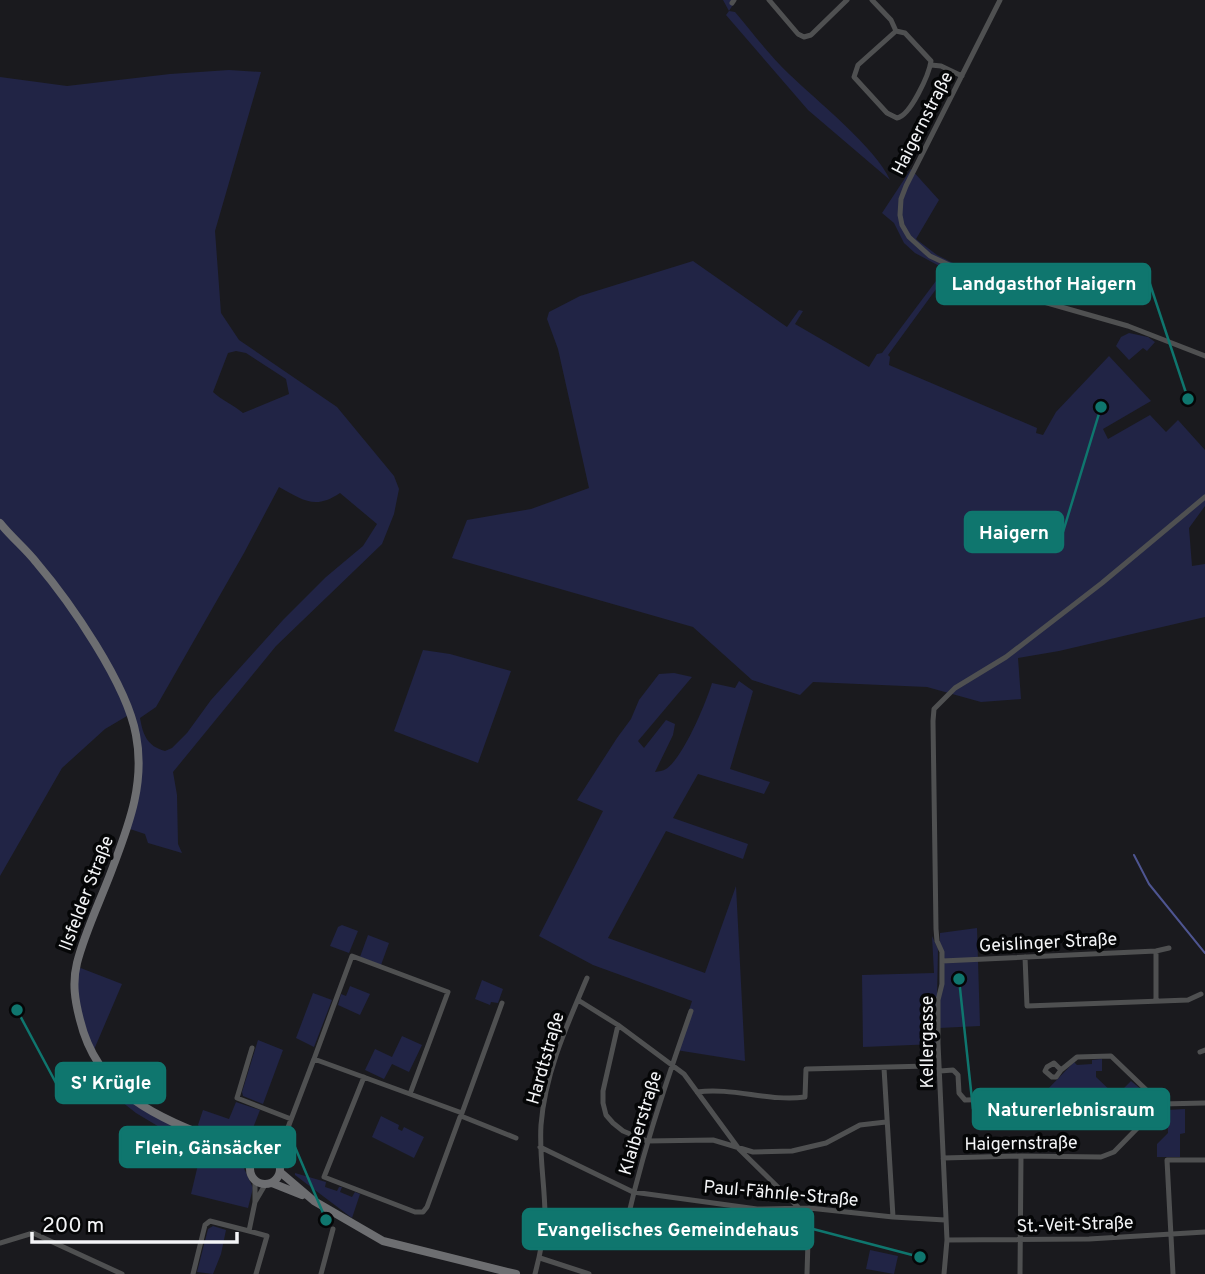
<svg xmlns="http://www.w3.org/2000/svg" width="1205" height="1274" font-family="Overpass,sans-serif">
  <rect width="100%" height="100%" fill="#1a1a1e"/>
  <path fill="#212445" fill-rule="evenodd" d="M723 0H736L729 11 735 12C752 32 769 55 789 74 816 100 876 148 890 180L808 110 726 15 729 11Z
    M229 70 261 72 215 231 221 313 239 340 337 407 394 476 399 489 394 514 382 544 276 646 173 772 177 795 178 844 182 853 148 843 145 834 130 829C135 790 142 754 127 716L105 729 62 768 0 876V77L67 86 170 74ZM236 351 246 353 286 379 289 394 243 413C234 405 221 400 213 392L228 353ZM279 487C303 500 315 510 340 493L377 524 363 546 326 577 283 620 211 700 187 733 172 748 165 751C147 746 143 735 140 718L156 707 244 553Z
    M911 169 939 200 916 239 937 255 999 286 997 290 950 270 888 355 890 357 889 365 1037 428 1036 433 1043 435 1056 412 1109 356 1151 401 1103 429 1108 439 1150 415 1166 432 1178 420 1205 450V506L1189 528 1192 566 1205 564V617L1059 651 1018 658 1021 699 981 702 927 687 813 682 800 695 752 680 693 627 452 558 467 520 531 509 589 488 558 349 547 319 549 312 580 296 693 261 787 327 799 310 803 311 795 324 869 367 877 354 882 353 945 269 915 253 904 243 894 223 882 213Z
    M1129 333 1148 337 1155 342 1147 351 1143 348 1129 360 1116 346 1121 337Z
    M423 650 450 654 511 671 478 763 394 731Z
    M674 673 692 677 638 741 644 748 666 720 675 724 673 735 655 772C659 771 663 771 666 769 683 758 706 703 712 683L735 688 739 681 753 691 730 769 770 782 764 794 698 774 673 818 748 844 743 859 666 831 608 938 705 973 736 886 745 1061 676 1050 692 1001 593 965 539 936 603 811 577 800 617 738 631 719 639 700 659 674Z
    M342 925 358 931 349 953 330 946 338 927Z
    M977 928 980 1026 939 1028 940 933Z
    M368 935 389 943 381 965 360 957Z
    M932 936 938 949 936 1044 863 1047 862 975 934 973Z
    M78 967 122 984 93 1052 76 995Z
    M482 980 503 989 498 1003 491 1002 490 1005 475 999Z
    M350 986 370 994 360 1015 338 1005 341 994 346 996Z
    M313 993 332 1000 314 1047 296 1038Z
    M402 1036 422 1045 409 1072 392 1064 384 1079 365 1070 375 1049 392 1057Z
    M258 1040 283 1050 263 1104 243 1096 242 1092Z
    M1102 1059V1071H1096V1077L1116 1096 1131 1081 1153 1099 1127 1126 1115 1114 1114 1107H1047V1090L1074 1062 1077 1065 1092 1064V1060Z
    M106 1079 130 1101 206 1139V1142L242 1164 253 1188 248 1208 191 1194 201 1152 136 1113 98 1083Z
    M236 1102 260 1110 253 1128 278 1137 267 1150 253 1152 245 1151 201 1129 198 1125 203 1110 229 1119Z
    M1185 1109V1133L1180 1134V1157H1157V1144L1168 1133 1167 1110Z
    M381 1116 399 1125 398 1129 402 1131 404 1127 424 1137 414 1158 372 1137Z
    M295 1173 326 1182 325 1187 337 1191 339 1187H342L340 1192 352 1197 355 1192 360 1194 352 1218 295 1175Z
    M213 1226 226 1230 221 1254 213 1274 197 1272 208 1229Z
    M870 1250 898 1256 894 1274 866 1269Z"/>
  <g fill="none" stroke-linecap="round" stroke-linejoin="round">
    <path stroke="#4e5591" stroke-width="2" d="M1134 855 1149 884 1205 953"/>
    <path stroke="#4f5051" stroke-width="5" d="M769 0 798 34 804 37 811 35 847 0
      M872 0 891 20 896 31
      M1000 0 906 186 901 199 900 215 902 225 909 237 930 256 1005 291 1128 326 1205 356
      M732 3 734 0
      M896 31 905 33 931 61C929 75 910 116 897 118L887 113 854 77 858 65Z
      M931 65 941 66 962 76
      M1156 951V1001
      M1025 957 1027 1006 1188 1000 1201 994
      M942 961 1156 951 1169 948
      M578 1000 618 1025 684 1074 739 1149 799 1208
      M618 1025 603 1091V1103L606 1115 613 1123 623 1131 647 1141 713 1140 753 1152 792 1151 826 1143 860 1125 886 1122
      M252 1048 237 1098 291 1119
      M1200 1052 1205 1050
      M314 1059 352 956 448 992 410 1094
      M884 1068 893 1217
      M1061 1070 1056 1077H1052L1045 1071 1047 1067 1054 1063 1061 1070 1077 1057 1111 1056 1161 1104
      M940 1071 953 1070 958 1075 959 1093 965 1100 1006 1099
      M364 1077 324 1177 415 1212H423L427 1207 460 1117
      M697 1092C733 1087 769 1102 805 1097L806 1069 929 1066
      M461 1116 516 1138
      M540 1147 633 1192 757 1209 809 1208 893 1217 945 1220
      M268 1154 282 1136
      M943 1158 1021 1156 1101 1157 1114 1152 1161 1104 1205 1103
      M276 1159 314 1059 462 1113 502 1003
      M255 1202 265 1185
      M249 1231 267 1236 256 1274
      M947 1240 1089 1239 1205 1232
      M0 1243 33 1233 122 1274
      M622 1245C638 1165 664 1088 691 1011
      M540 1258 589 1274
      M193 1274 205 1225 210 1221 249 1231 255 1202V1182
      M321 1274 333 1229
      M535 1274C540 1255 544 1236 545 1216 545 1186 539 1156 541 1125 545 1073 567 1025 587 978
      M807 1274 809 1208
      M944 1274 947 1240 938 1043V1000L942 984V952L937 941 936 929 933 721 934 709 955 688 1006 657 1102 583 1205 497
      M1020 1274 1021 1156
      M1173 1274 1167 1160H1205"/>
    <path stroke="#6d6e71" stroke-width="8" d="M0 523C11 537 25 548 36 562 70 602 127 684 136 735 145 781 130 822 114 864 103 895 85 931 77 963 72 983 75 1001 80 1020 98 1094 157 1117 221 1142 233 1146 243 1153 255 1157
      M229 1150 250 1166
      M250 1169a15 15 0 1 1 30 0a15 15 0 1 1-30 0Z
      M280 1172 314 1201 383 1241 516 1274
      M272 1183 302 1195"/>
  </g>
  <g text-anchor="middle" stroke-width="7" stroke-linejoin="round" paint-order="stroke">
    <g font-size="18" fill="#f4f5f7" stroke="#050607">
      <text transform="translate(922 123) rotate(-63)" y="6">Haigernstraße</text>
      <text transform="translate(86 893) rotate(-69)" y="6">Ilsfelder Straße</text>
      <text transform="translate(1048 942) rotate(-3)" y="6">Geislinger Straße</text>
      <text transform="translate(927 1042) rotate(-90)" y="6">Kellergasse</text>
      <text transform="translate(545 1058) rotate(-74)" y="6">Hardtstraße</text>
      <text transform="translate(640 1123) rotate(-73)" y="6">Klaiberstraße</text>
      <text transform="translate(1021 1143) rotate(-1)" y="6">Haigernstraße</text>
      <text transform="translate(781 1193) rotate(5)" y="6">Paul-Fähnle-Straße</text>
      <text transform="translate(1075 1224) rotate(-2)" y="6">St.-Veit-Straße</text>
    </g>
  </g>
  <path fill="none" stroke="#0f766e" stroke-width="2.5" d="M1188 399L1150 284M1101 407L1063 532M17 1010L56 1083M959 979L973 1109M326 1220L295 1147M920 1257L813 1229"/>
  <g fill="#0f766e" stroke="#050607" stroke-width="2.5">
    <circle cx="1188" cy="399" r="7"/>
    <circle cx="1101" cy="407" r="7"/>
    <circle cx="17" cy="1010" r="7"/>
    <circle cx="959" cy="979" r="7"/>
    <circle cx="326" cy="1220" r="7"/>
    <circle cx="920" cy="1257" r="7"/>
  </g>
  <g fill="#0f766e" stroke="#0f766e" stroke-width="2.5">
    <rect x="937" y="264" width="213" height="40" rx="7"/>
    <rect x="965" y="512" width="98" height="40" rx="7"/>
    <rect x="56" y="1063" width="109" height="40" rx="7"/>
    <rect x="973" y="1089" width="196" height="40" rx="7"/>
    <rect x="120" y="1127" width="175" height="40" rx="7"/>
    <rect x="523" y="1209" width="290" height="40" rx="7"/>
  </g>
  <g font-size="19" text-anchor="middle" font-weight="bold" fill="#fff">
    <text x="1044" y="290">Landgasthof Haigern</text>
    <text x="1014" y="539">Haigern</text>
    <text x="111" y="1089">S' Krügle</text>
    <text x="1071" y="1116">Naturerlebnisraum</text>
    <text x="208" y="1154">Flein, Gänsäcker</text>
    <text x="668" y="1236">Evangelisches Gemeindehaus</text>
  </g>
  <path d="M32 1232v10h205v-10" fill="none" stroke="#f4f5f7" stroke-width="3.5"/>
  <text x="42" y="1232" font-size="21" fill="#f4f5f7" stroke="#050607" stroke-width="5" paint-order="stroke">200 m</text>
</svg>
